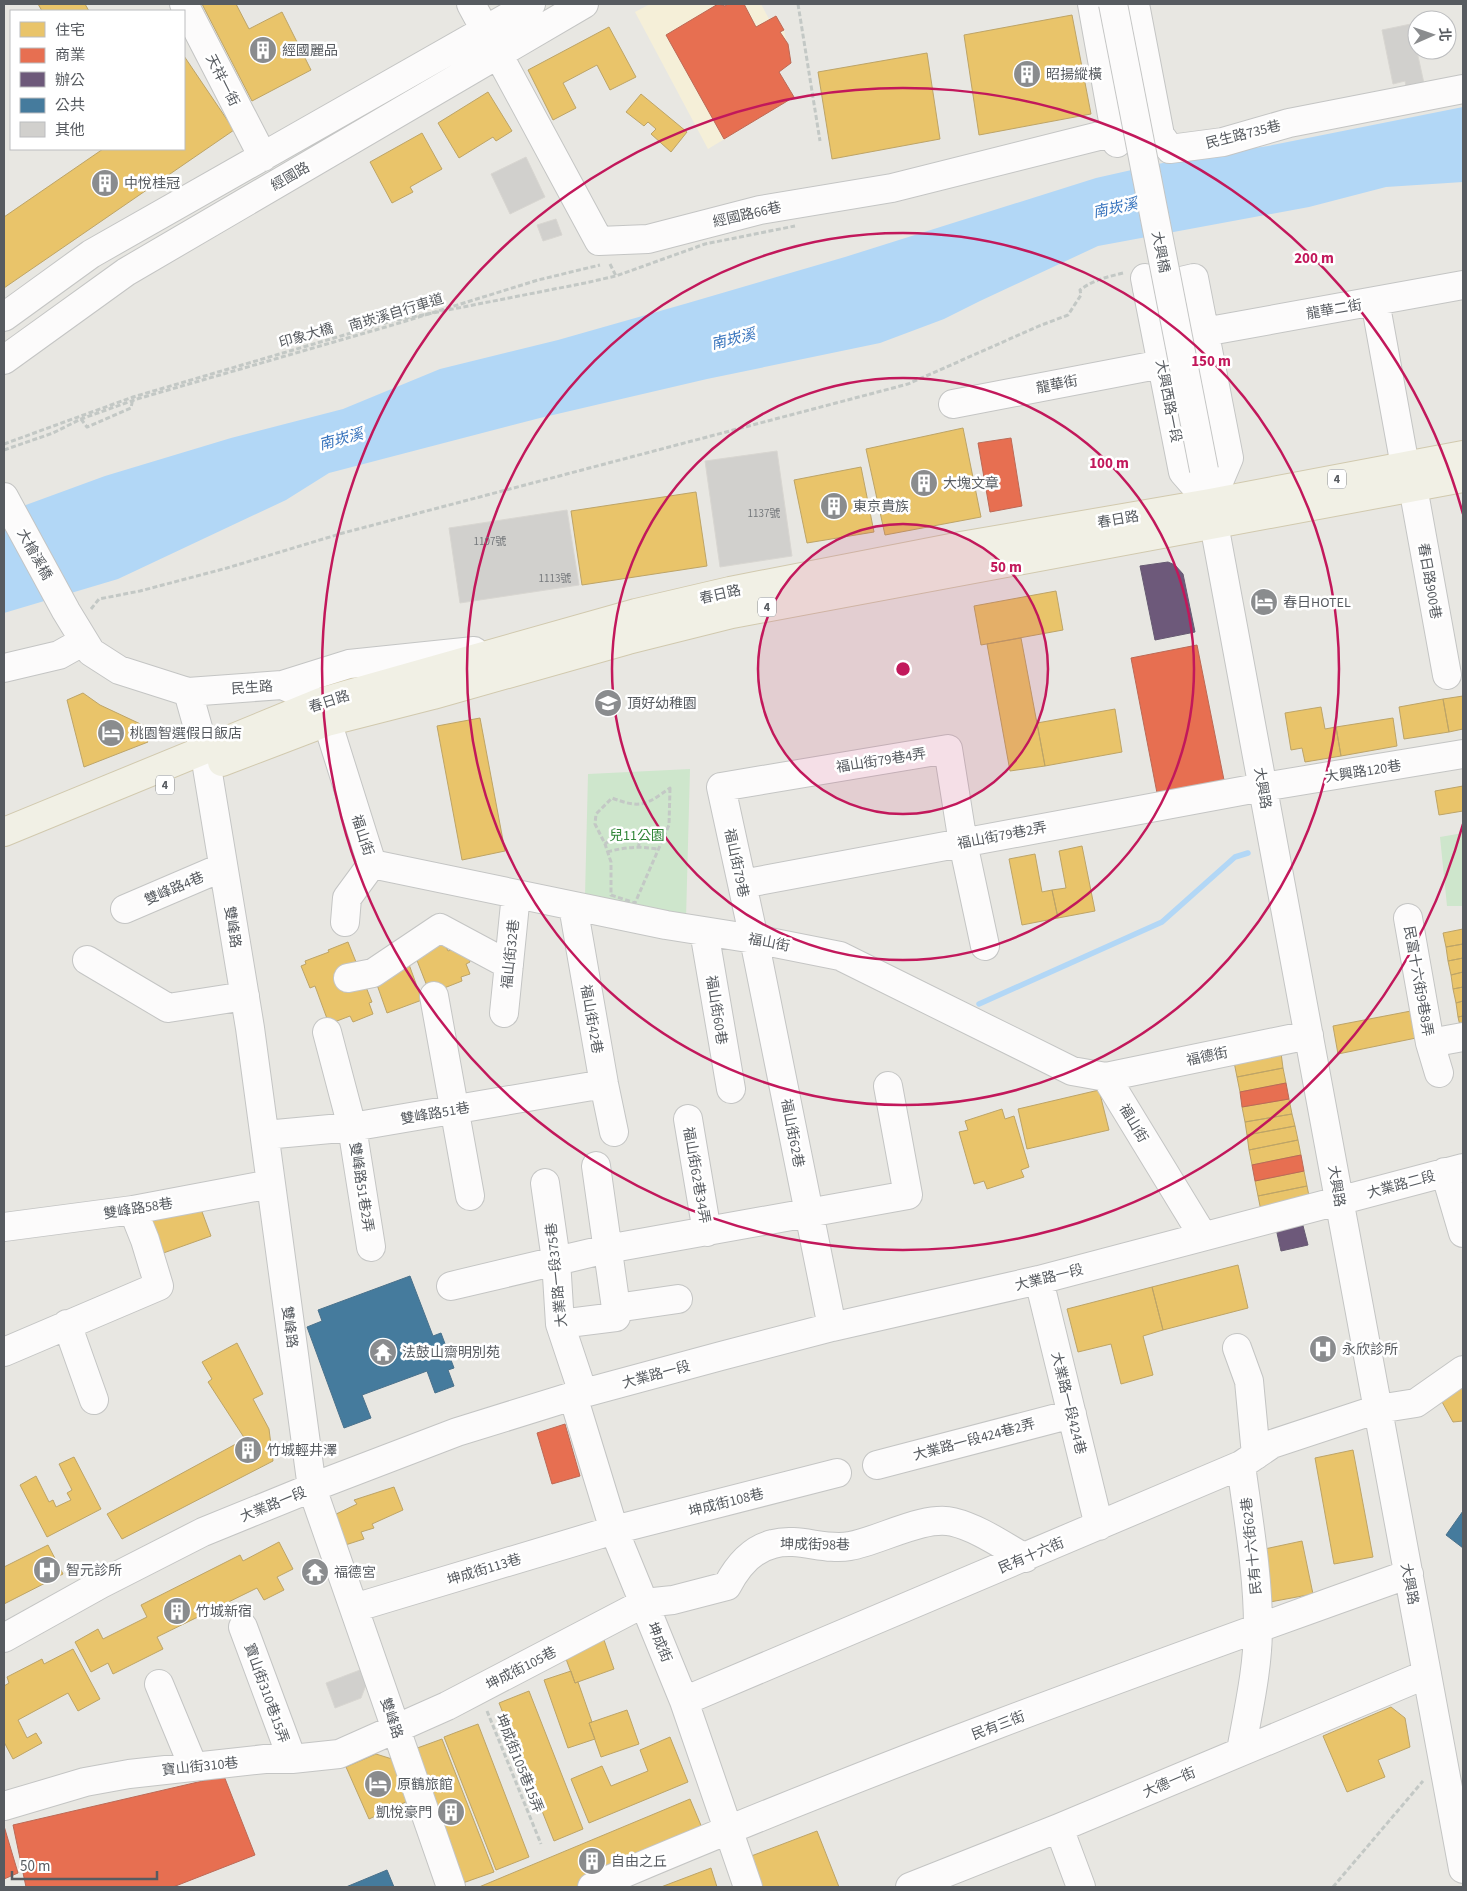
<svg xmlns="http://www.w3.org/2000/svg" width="1467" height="1891" font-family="'Source Sans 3','Noto Sans TC',sans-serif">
  <rect width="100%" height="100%" fill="#e8e7e2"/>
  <path fill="#f5efd8" d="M650 4H761L769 19 776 16 784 30 791 63 779 72 794 97 708 149 635 12Z"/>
  <path fill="#cee6cc" d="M690 769 686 919 585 896 588 774Z
    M1463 833V906H1447L1440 837Z"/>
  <path fill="#b2d7f6" d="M1463 107V182L1386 187 1309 207 1098 246 980 301 944 319 880 343 707 379 540 418 329 473 286 500 118 579 4 613V513L105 476 231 438 343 409 440 369 558 340 688 303 845 257 1096 178 1176 160 1268 146Z"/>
  <path fill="#e9c46a" stroke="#bda467" d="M38 4H85L89 11H42Z
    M202 4H236L249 29 282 12 311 70 252 101Z
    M1072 15 1091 114 979 135 964 35Z
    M609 27 636 77 610 90 597 65 563 83 576 108 553 120 528 70Z
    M927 53 940 139 832 159 818 72Z
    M184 56 234 130 4 288V217L103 149H184Z
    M488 92 512 131 496 141 493 137 459 158 438 123Z
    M641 94 687 132 671 152 651 134 656 129 648 122 644 126 626 112Z
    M422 133 442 169 410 187 413 192 392 203 370 162Z
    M963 428 981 517 885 535 866 449Z
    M861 467 874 532 807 543 794 480Z
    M696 492 707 566 582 585 571 511Z
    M1056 591 1063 630 981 645 974 606Z
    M1021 638 1045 766 1010 771 987 644Z
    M83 693 100 705 149 728 145 738 148 742 84 767 67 700Z
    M1463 696V729L1449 732 1443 699Z
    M1443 699 1449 732 1404 739 1399 707Z
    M1321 707 1325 729 1336 727 1341 756 1305 762 1302 748 1291 750 1285 713Z
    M1115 709 1122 752 1045 766 1037 723Z
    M480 718 505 851 462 860 437 726Z
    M1393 718 1397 746 1341 756 1336 727Z
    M1463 786V811L1439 815 1435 791Z
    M1082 846 1095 911 1058 918 1052 890 1066 888 1059 851Z
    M1035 854 1042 892 1052 890 1058 918 1022 925 1009 859Z
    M1463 929V944L1446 947 1443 933Z
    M409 940 445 945 448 951 463 945 470 962 466 964 470 974 461 977 462 981 439 990 427 986Z
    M348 942 372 1002 369 1003 373 1014 353 1022 350 1016 329 1024 315 986 310 988 301 966 306 964 305 961 329 952 328 950Z
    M1463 944V958L1448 961 1446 947Z
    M1463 958V972L1451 975 1448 961Z
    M407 959 422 1000 387 1013 370 965Z
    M1463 972V987L1453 989 1451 975Z
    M1463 987V1001L1456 1003 1453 989Z
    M1463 1001V1016L1458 1017 1456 1003Z
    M1416 1010 1421 1037 1338 1054 1333 1026Z
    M1463 1016V1030H1461L1458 1017Z
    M1281 1053 1283 1068 1237 1077 1234 1062Z
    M1283 1068 1286 1083 1240 1092 1237 1077Z
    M1099 1090 1109 1130 1027 1149 1018 1109Z
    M1289 1099 1292 1114 1245 1122 1242 1107Z
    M1002 1109 1005 1119 1014 1116 1029 1167 1021 1170 1024 1177 987 1189 984 1181 974 1184 959 1132 968 1130 965 1121Z
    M1292 1114 1295 1126 1247 1135 1245 1122Z
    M1295 1126 1298 1140 1249 1150 1247 1135Z
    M1298 1140 1301 1155 1252 1165 1249 1150Z
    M1304 1171 1307 1186 1258 1196 1255 1181Z
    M1307 1186 1310 1201 1261 1211 1258 1196Z
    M198 1201 211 1236 155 1256 142 1222Z
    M1238 1265 1248 1308 1163 1330 1152 1287Z
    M1152 1287 1163 1330 1143 1336 1153 1375 1121 1384 1111 1344 1078 1352 1067 1309Z
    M237 1343 263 1394 253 1399 269 1429 273 1461 122 1539 107 1514 245 1439 208 1382 212 1379 202 1362Z
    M1463 1387V1421L1453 1422 1441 1400Z
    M1353 1450 1373 1557 1334 1564 1315 1458Z
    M74 1457 101 1509 47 1537 20 1485 36 1476 49 1502 53 1500 56 1507 71 1500 67 1493 72 1490 59 1464Z
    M394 1487 403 1510 372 1524 374 1528 361 1532 364 1539 336 1548 330 1517 357 1504 354 1500Z
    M1302 1541 1313 1594 1270 1602 1260 1550Z
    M279 1542 293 1569 277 1577 284 1590 264 1600 257 1588 157 1637 163 1649 113 1674 108 1663 91 1672 75 1642 98 1629 103 1639 147 1617 141 1605 240 1555 243 1561Z
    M48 1545 63 1574 4 1604V1567Z
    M603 1637 614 1669 575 1683 563 1651Z
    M73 1649 100 1699 78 1711 68 1693 18 1720 27 1738 36 1733 42 1743 13 1759 4 1742V1686L9 1683 7 1677 42 1659 44 1664Z
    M571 1671 575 1683 578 1682 592 1722 589 1723 595 1739 568 1748 544 1680Z
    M529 1691 583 1829 554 1841 499 1703Z
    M1391 1707 1405 1718 1410 1747 1378 1760 1385 1777 1347 1792 1323 1736Z
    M627 1710 639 1744 601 1757 589 1723Z
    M478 1724 529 1857 496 1870 444 1737Z
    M670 1737 688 1782 589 1823 571 1779 602 1766 611 1786 648 1771 640 1750Z
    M442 1739 494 1872 460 1884 409 1751Z
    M376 1754 392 1759 410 1800 369 1819 346 1767Z
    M690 1799 705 1835 580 1887H479Z
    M817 1831 839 1887H757L746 1858Z
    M711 1868 717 1887H661Z"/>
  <path fill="#e76f51" stroke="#bc6956" d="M718 4 725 6 728 4H744L756 27 776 16 784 30 780 32 788 44 791 63 779 72 794 97 724 139 666 35Z
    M1011 438 1022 506 990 512 978 443Z
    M1197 645 1224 780 1157 793 1131 658Z
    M1286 1083 1289 1099 1242 1107 1240 1092Z
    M1301 1155 1304 1171 1255 1181 1252 1165Z
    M565 1424 580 1476 552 1484 537 1433Z
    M224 1776 255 1855 173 1887H26L13 1825Z
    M4 1826 18 1873 4 1879Z"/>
  <path fill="#6d597a" stroke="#665a72" d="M1168 562 1175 565 1183 574 1195 632 1155 640 1140 566Z
    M1301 1218 1308 1245 1281 1251 1275 1224Z"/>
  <path fill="#457b9d" stroke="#4a718b" d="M410 1276 433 1336 441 1333 454 1368 448 1370 454 1386 435 1393 427 1371 362 1395 371 1418 344 1428 307 1327 322 1321 318 1310Z
    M1463 1511V1548L1446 1535Z
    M387 1870 394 1887H346Z"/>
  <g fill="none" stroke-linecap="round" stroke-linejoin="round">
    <path stroke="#b2d7f6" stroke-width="5.5" d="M979 1004 1162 922 1235 857 1248 853"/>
  </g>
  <path fill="#d1d0cd" stroke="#d8d6d1" d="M1411 24 1425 88 1407 91 1405 81 1393 84 1382 30Z
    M526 157 545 197 510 214 491 174Z
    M556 219 562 235 543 241 537 225Z
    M777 451 792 556 720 567 705 461Z
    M567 510 579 585 460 603 449 528Z
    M360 1670 366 1685 361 1698 335 1708 326 1683Z"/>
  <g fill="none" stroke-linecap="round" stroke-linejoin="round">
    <g stroke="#c4c5c4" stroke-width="30">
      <path id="minor" d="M184 4 263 157
        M471 4 599 241 648 239 760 210 892 188 1115 132
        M1092 4 1117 143
        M1135 4 1160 135 1170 149 1223 142 1289 123 1463 89
        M1145 278 1183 472 1210 503 1229 458 1194 278 1147 289
        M1375 301 1405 466
        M4 317 91 254 531 4
        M1204 332 1463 285
        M4 360 126 272 584 4
        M953 404 1162 364
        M1204 470 1463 1869
        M1413 487 1447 675
        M4 497 66 611 91 652 119 670 188 692 282 685 321 702 372 864 666 925 754 939 840 956 1072 1071 1106 1077 1309 1035
        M4 668 59 655 84 641
        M282 685 349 664 474 651
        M188 692 204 749 250 1028 312 1488 451 1887
        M742 884 1263 787 1463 754
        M573 906 604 1084 614 1132
        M125 909 223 867
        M1408 918 1430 1043 1439 1073
        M345 922 347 898 372 864
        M704 931 731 1089
        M87 960 168 1008 245 996
        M348 978 373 973 440 928 509 965
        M434 996 470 1196
        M504 1013 516 894
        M327 1032 352 1127 371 1247
        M1430 1043 1463 1037
        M1106 1077 1203 1236
        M688 1119 707 1232
        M265 1135 352 1127 604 1084
        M596 1166 616 1308
        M1445 1172 1463 1233
        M545 1183 556 1260 560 1324 583 1393
        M4 1227 133 1210 271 1184
        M1039 1280 1099 1526
        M451 1286 607 1249 908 1195 888 1086
        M67 1324 94 1400
        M560 1324 616 1317V1308L678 1299
        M832 1327 754 939 721 787 948 749 963 843 985 946
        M1237 1348 1249 1381 1256 1455
        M4 1352 159 1286 145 1240 133 1210
        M573 1396 614 1530 684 1701 748 1887
        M877 1465 1072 1414
        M354 1608 614 1530 837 1473
        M243 1627 292 1759
        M4 1638 101 1584 203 1532 321 1484 457 1432 573 1396 721 1356 832 1327 1039 1280 1463 1168
        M159 1684 193 1766
        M684 1701 1241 1465 1272 1444 1378 1409 1416 1403 1463 1370
        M1241 1751C1248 1711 1258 1669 1258 1627 1258 1573 1248 1518 1241 1465
        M4 1806 85 1782 129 1774 265 1759H292L339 1754 447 1706 644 1603 673 1600 727 1586C737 1567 751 1549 773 1544 798 1537 825 1551 850 1546 879 1541 924 1515 953 1522 978 1528 1002 1545 1025 1558
        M1059 1828 1081 1887
        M592 1887C860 1772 1134 1672 1409 1574
        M910 1887 1059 1828 1427 1674"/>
    </g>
    <g stroke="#d1c9ae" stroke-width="30">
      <path id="major" d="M222 762 327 722 433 695 628 640 732 614 1463 478
        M4 832 321 702 636 613 730 591 961 546 1210 503 1463 455"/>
    </g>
    <path stroke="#c3c8c5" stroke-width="3" stroke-dasharray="5 2.5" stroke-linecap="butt" d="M798 4 820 141
      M610 264 616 276
      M4 450 53 433 81 419 137 399 396 324 538 280 600 265
      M91 609 99 599 140 591 227 568 343 533 908 384 1039 326 1068 315 1081 295 1080 290C1093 280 1107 277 1123 273
      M670 788 669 825 635 903 611 895V862L605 844 595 824 596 814 612 798C641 809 646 805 670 788Z
      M638 836 639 846
      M605 844 619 833
      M607 852C625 847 639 846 657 849
      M487 1711 541 1844
      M1333 1887 1423 1781"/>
    <use href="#minor" stroke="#fcfbfb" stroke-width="28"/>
    <use href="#major" stroke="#f1f0e5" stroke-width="28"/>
    <g stroke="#c4c5c4" stroke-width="30" stroke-linecap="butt">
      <path id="minor-bridge" d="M1113 4 1204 470"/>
    </g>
    <path stroke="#c3c8c5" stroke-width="3" stroke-dasharray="5 2.5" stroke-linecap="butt" d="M81 419 87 427 131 408 133 398
      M4 444 133 397 392 321 585 283 616 276 705 244 795 226"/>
    <use href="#minor-bridge" stroke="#fcfbfb" stroke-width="28"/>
  </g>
  <circle cx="903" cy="669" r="145" fill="#c2185b" fill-opacity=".12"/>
  <g fill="none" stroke="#c2185b" stroke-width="2.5">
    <circle cx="903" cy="669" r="145"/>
    <circle cx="903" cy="669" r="291"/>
    <circle cx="903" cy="669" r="436"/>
    <path d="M1463 824A581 581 0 1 1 1463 514"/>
  </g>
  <defs>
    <g id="building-disc" transform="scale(1.4375)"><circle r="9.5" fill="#8a8c8e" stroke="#fff"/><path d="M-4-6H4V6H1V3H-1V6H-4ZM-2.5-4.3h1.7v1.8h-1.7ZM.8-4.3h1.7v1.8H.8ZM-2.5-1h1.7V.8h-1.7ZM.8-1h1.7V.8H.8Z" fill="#fff"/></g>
    <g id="hotel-disc" transform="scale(1.4375)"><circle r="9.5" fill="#8a8c8e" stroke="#fff"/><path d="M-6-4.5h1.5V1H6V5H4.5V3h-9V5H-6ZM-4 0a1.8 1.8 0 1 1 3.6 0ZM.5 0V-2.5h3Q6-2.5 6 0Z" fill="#fff"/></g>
    <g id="school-disc" transform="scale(1.4375)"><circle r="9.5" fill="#8a8c8e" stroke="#fff"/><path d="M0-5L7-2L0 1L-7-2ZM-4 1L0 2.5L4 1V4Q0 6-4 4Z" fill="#fff"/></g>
    <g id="hospital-disc" transform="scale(1.4375)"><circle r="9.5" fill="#8a8c8e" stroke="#fff"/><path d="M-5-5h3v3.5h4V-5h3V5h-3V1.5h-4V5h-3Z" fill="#fff"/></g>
    <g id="temple-disc" transform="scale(1.4375)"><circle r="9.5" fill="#8a8c8e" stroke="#fff"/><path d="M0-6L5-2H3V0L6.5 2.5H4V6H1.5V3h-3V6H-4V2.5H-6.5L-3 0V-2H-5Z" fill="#fff"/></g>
  </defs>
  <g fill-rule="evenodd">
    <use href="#building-disc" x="263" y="50"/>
    <use href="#building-disc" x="1027" y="74"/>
    <use href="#building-disc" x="105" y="183"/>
    <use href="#building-disc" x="924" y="483"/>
    <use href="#building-disc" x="834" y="506"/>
    <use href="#hotel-disc" x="1264" y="602"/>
    <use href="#school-disc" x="608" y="703"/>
    <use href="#hotel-disc" x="111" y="733"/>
    <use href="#hospital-disc" x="1323" y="1349"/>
    <use href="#temple-disc" x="383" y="1352"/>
    <use href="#building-disc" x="248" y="1450"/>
    <use href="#hospital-disc" x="47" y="1570"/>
    <use href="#temple-disc" x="315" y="1572"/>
    <use href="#building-disc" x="177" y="1611"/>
    <use href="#hotel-disc" x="378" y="1784"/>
    <use href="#building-disc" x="451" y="1812"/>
    <use href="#building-disc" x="592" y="1861"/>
  </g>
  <g text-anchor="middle" stroke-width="5" stroke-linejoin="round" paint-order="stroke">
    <g font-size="11" fill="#76797c">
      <text x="764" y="517">1137號</text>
      <text x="490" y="545">1107號</text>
      <text x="555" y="582">1113號</text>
    </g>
    <g fill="#fff" stroke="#898c90" stroke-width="1">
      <rect x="1328" y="469.5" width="18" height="19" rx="4"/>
      <rect x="758" y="597.5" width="18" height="19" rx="4"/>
      <rect x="156" y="775.5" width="18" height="19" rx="4"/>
    </g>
    <g font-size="12" font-weight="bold" fill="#575b60">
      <text x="1337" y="483">4</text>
      <text x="767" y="611">4</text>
      <text x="165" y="789">4</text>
    </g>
    <g font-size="14" fill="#575b60" stroke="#fff" text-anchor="start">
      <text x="282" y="55">經國麗品</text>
      <text x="1046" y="79">昭揚縱橫</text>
      <text x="124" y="188">中悅桂冠</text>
      <text x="943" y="488">大塊文章</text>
      <text x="853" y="511">東京貴族</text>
      <text x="1283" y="607">春日HOTEL</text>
      <text x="627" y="708">頂好幼稚園</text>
      <text x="130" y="738">桃園智選假日飯店</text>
      <text x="1342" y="1354">永欣診所</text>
      <text x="402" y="1357">法鼓山齋明別苑</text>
      <text x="267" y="1455">竹城輕井澤</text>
      <text x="66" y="1575">智元診所</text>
      <text x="334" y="1577">福德宮</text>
      <text x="196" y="1616">竹城新宿</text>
      <text x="397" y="1789">原鶴旅館</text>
      <text x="432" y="1817" text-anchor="end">凱悅豪門</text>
      <text x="611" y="1866">自由之丘</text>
    </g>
    <g font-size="14" fill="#575b60" stroke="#fff">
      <text transform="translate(223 80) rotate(63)" y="5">天祥一街</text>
      <text transform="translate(1243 134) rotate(-14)" y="5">民生路735巷</text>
      <text transform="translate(290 176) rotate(-30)" y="5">經國路</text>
      <text transform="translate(747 214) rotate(-13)" y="5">經國路66巷</text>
      <text transform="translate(1161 252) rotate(79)" y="5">大興橋</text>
      <text transform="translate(1334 309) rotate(-10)" y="5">龍華二街</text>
      <text transform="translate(396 312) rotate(-17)" y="5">南崁溪自行車道</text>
      <text transform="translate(306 335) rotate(-16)" y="5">印象大橋</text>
      <text transform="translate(1057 384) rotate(-11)" y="5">龍華街</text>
      <text transform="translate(1169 401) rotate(79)" y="5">大興西路一段</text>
      <text transform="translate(1118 519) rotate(-10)" y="5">春日路</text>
      <text transform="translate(35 554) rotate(61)" y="5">大檜溪橋</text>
      <text transform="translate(1430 581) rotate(80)" y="5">春日路900巷</text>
      <text transform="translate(720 594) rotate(-13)" y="5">春日路</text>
      <text transform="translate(252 687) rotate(-4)" y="5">民生路</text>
      <text transform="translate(329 701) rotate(-18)" y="5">春日路</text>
      <text transform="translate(881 760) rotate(-9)" y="5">福山街79巷4弄</text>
      <text transform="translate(1363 771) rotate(-9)" y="5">大興路120巷</text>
      <text transform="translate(1263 788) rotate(80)" y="5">大興路</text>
      <text transform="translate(363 835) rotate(72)" y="5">福山街</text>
      <text transform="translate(1002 835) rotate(-11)" y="5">福山街79巷2弄</text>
      <text transform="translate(737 863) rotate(78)" y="5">福山街79巷</text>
      <text transform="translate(174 888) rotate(-23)" y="5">雙峰路4巷</text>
      <text transform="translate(233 927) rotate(81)" y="5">雙峰路</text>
      <text transform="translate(769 942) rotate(11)" y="5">福山街</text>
      <text transform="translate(510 954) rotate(-84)" y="5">福山街32巷</text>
      <text transform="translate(1419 981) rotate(80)" y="5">民富十六街9巷8弄</text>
      <text transform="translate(717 1010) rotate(81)" y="5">福山街60巷</text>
      <text transform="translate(592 1019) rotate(80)" y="5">福山街42巷</text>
      <text transform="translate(1207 1056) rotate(-12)" y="5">福德街</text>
      <text transform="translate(435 1113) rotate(-10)" y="5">雙峰路51巷</text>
      <text transform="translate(1134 1123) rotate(59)" y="5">福山街</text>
      <text transform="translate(793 1133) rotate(79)" y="5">福山街62巷</text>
      <text transform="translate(697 1175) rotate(80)" y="5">福山街62巷34弄</text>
      <text transform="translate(1401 1184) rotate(-15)" y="5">大業路二段</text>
      <text transform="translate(1337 1186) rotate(80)" y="5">大興路</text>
      <text transform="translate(362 1187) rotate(81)" y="5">雙峰路51巷2弄</text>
      <text transform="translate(138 1208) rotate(-9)" y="5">雙峰路58巷</text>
      <text transform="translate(556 1275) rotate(-96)" y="5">大業路一段375巷</text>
      <text transform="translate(1049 1277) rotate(-14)" y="5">大業路一段</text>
      <text transform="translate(290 1327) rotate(82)" y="5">雙峰路</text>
      <text transform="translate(656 1374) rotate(-15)" y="5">大業路一段</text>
      <text transform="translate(1069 1403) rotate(76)" y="5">大業路一段424巷</text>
      <text transform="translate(974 1439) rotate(-15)" y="5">大業路一段424巷2弄</text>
      <text transform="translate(726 1502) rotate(-14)" y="5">坤成街108巷</text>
      <text transform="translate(273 1504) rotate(-22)" y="5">大業路一段</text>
      <text transform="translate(815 1544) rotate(1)" y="5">坤成街98巷</text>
      <text transform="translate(1251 1546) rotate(-96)" y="5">民有十六街62巷</text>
      <text transform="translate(1031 1555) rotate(-23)" y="5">民有十六街</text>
      <text transform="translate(484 1569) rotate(-17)" y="5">坤成街113巷</text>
      <text transform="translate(1410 1584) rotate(79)" y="5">大興路</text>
      <text transform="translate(660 1642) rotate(68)" y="5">坤成街</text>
      <text transform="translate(521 1668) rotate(-27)" y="5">坤成街105巷</text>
      <text transform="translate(267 1693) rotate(70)" y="5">寶山街310巷15弄</text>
      <text transform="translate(392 1718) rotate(71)" y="5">雙峰路</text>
      <text transform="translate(998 1725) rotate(-21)" y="5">民有三街</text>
      <text transform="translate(520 1763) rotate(68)" y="5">坤成街105巷15弄</text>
      <text transform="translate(200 1766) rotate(-6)" y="5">寶山街310巷</text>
      <text transform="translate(1169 1782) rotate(-23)" y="5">大德一街</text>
    </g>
    <g font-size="14" fill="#318638" stroke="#fff">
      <text x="637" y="840">兒11公園</text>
    </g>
    <g font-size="15" font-style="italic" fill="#3874bd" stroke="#fff">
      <text transform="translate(1115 208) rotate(-12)" y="5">南崁溪</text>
      <text transform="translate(733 339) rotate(-14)" y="5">南崁溪</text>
      <text transform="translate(341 439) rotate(-15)" y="5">南崁溪</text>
    </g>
  </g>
  <circle cx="903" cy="669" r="8" fill="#c2185b" stroke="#fff" stroke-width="2.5"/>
  <g font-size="15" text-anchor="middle" font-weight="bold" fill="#c2185b" stroke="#fff" stroke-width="5" stroke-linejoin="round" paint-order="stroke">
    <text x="1314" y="263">200 m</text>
    <text x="1211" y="366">150 m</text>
    <text x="1109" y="468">100 m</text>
    <text x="1006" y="572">50 m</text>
  </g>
  <rect width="1467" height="1891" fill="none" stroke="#575b60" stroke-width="10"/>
  <rect x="10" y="10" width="175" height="140" fill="#ffffff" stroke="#bcbdbf"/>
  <rect x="20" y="22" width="25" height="15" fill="#e9c46a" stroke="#bcbdbf"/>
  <text x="55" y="35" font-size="15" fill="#575b60">住宅</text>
  <rect x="20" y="48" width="25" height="15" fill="#e76f51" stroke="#bcbdbf"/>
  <text x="55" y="60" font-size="15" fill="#575b60">商業</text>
  <rect x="20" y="72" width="25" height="15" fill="#6d597a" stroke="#bcbdbf"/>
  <text x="55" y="85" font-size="15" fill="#575b60">辦公</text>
  <rect x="20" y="98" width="25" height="15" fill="#457b9d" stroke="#bcbdbf"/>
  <text x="55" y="110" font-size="15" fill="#575b60">公共</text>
  <rect x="20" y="122" width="25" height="15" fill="#d1d0cd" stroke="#bcbdbf"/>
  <text x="55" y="135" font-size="15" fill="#575b60">其他</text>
  <g transform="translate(1432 35) rotate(88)"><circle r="24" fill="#ffffff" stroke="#bcbdbf"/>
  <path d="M0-4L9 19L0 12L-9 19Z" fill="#8a8c8e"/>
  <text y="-8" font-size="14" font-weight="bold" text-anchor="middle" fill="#575b60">北</text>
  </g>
  <path d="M12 1871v8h145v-8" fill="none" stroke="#575b60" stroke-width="2.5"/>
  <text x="20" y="1871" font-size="15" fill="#575b60" stroke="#ffffff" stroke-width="4" paint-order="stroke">50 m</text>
</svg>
